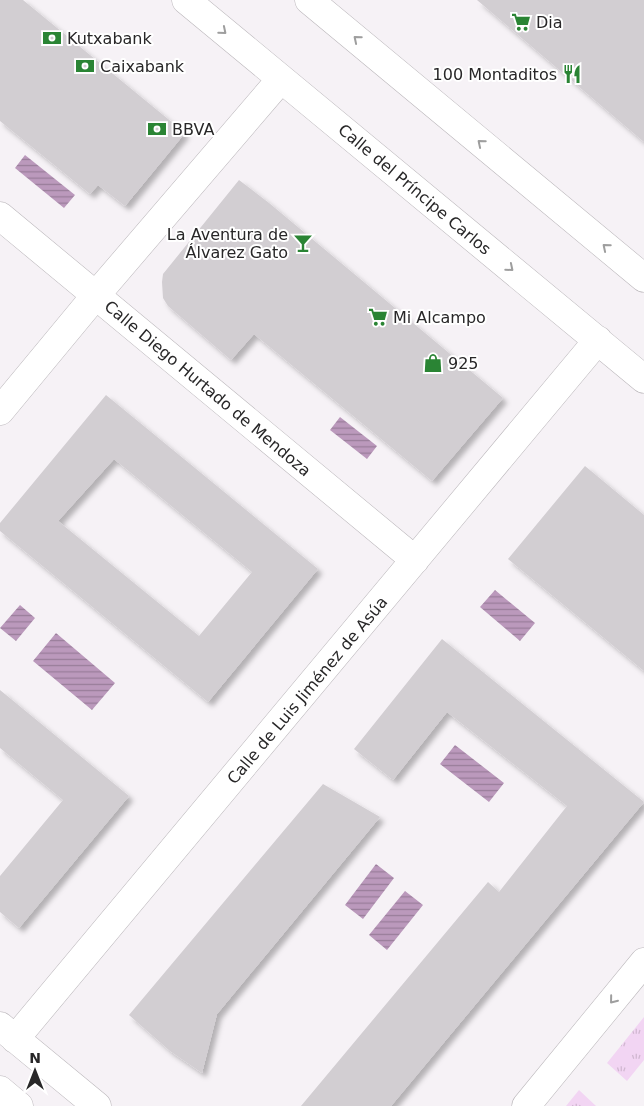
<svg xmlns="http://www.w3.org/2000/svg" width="644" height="1106" font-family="'DejaVu Sans',sans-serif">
  <defs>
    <pattern id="grass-tufts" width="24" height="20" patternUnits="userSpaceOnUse" patternTransform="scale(1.25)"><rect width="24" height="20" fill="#f2d5f3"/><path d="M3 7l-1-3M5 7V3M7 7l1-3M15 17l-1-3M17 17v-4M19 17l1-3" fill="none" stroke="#d0b7d0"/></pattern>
    <pattern id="water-rules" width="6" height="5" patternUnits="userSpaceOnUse" patternTransform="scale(1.25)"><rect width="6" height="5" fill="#bb99bc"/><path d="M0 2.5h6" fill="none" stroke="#987d99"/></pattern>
    <filter id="shadow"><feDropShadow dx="4.5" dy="4.5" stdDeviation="2.5" flood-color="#0004"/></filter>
  </defs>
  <rect width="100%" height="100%" fill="#f6f2f6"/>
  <path fill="url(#grass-tufts)" d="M644 1017V1060L627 1081 607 1063Z
    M579 1090 596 1106H566Z"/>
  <path fill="url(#water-rules)" d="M25 155 75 195 64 208 15 168Z
    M340 417 377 446 367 459 330 430Z
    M495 590 535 623 520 641 480 607Z
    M20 605 35 618 16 641 0 628Z
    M56 633 115 683 92 710 33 661Z
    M455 745 504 783 489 802 440 764Z
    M376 864 394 878 363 919 345 905Z
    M405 891 423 905 387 950 369 935Z"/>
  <path fill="#d2ced2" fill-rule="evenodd" filter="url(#shadow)" d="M0 0H23L185 133 125 206 98 185 90 194 0 121Z
    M477 0H644V142Z
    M239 180 269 203 503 398 432 481 254 334 231 360 168 306 163 298 162 282 163 274Z
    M106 395 318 569 208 702 0 531V523ZM114 459 252 572 199 636 58 521Z
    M585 466 644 515V671L508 559Z
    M442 639 644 802 391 1106H301L488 882 499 892 567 806 447 712 393 780 354 749Z
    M0 690 129 796 19 928 0 912V876L63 800 0 748Z
    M323 784 380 817 217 1014 202 1073 170 1051 129 1015Z"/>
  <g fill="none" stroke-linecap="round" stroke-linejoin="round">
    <g stroke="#bab6ba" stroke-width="29">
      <path id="street" d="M186 0 644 379
        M309 0 644 278
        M0 216 415 560
        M0 411 96 295 281 79
        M0 1026 97 1106
        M15 1039 598 340
        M0 1090 19 1106"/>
    </g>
    <g stroke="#bab6ba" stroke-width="29">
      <path id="secondary" d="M526 1106 644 962"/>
    </g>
    <use href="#street" stroke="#fff" stroke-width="28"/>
    <use href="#secondary" stroke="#fff" stroke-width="28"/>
  </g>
  <defs><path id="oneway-chevron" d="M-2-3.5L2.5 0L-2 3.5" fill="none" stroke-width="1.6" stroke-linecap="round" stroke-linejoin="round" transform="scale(1.25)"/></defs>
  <g stroke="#9e9e9e">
    <use href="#oneway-chevron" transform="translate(223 31) rotate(40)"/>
    <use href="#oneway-chevron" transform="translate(357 39) rotate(-140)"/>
    <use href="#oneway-chevron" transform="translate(481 143) rotate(-140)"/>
    <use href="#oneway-chevron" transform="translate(606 247) rotate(-140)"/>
    <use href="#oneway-chevron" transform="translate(510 268) rotate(40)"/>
    <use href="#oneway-chevron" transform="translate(613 1000) rotate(129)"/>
  </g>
  <defs>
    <g id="supermarket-bare" transform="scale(1.5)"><path d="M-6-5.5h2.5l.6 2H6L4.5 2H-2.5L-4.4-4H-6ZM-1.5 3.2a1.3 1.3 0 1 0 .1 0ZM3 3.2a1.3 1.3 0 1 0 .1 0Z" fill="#2a8434" stroke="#fff" stroke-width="2.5" paint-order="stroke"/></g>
    <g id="bank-bare" transform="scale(1.5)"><path d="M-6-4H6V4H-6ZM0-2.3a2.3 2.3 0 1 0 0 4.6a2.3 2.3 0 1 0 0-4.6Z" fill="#2a8434" stroke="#fff" stroke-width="2.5" paint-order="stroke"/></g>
    <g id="restaurant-bare" transform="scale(1.5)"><path d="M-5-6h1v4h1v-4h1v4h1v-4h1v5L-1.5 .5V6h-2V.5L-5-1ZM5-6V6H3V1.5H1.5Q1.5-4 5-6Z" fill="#2a8434" stroke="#fff" stroke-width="2.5" paint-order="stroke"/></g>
    <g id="bar-bare" transform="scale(1.5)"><path d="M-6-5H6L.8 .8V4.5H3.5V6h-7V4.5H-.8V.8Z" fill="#2a8434" stroke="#fff" stroke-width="2.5" paint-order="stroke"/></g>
    <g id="shop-bare" transform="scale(1.5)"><path d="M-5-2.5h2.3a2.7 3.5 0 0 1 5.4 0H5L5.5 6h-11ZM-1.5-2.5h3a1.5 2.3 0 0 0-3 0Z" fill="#2a8434" stroke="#fff" stroke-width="2.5" paint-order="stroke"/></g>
  </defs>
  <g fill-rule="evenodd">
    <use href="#supermarket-bare" x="521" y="22"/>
    <use href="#bank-bare" x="52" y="38"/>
    <use href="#bank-bare" x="85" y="66"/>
    <use href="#restaurant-bare" x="572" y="74"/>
    <use href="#bank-bare" x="157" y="129"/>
    <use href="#bar-bare" x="303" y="243"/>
    <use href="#supermarket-bare" x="378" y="317"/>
    <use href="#shop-bare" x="433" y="363"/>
  </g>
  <g text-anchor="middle" stroke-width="4" stroke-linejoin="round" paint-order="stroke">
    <g font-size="16" fill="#282728" stroke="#fff" text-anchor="start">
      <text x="536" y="28">Dia</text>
      <text x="67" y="44">Kutxabank</text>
      <text x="100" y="72">Caixabank</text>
      <text x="557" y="80" text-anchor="end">100 Montaditos</text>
      <text x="172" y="135">BBVA</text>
      <text x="288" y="240" text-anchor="end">La Aventura de<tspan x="288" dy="18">Álvarez Gato</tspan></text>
      <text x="393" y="323">Mi Alcampo</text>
      <text x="448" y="369">925</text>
    </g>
    <g font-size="16" fill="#282728" stroke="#fff">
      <text transform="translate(415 189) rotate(40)" y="6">Calle del Príncipe Carlos</text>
      <text transform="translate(208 388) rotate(40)" y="6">Calle Diego Hurtado de Mendoza</text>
      <text transform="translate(307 690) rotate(-50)" y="6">Calle de Luis Jiménez de Asúa</text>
    </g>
  </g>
  <g transform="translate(35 1071)" stroke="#ffffff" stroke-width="4" paint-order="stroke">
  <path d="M0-4L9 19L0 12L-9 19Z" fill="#282728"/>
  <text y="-8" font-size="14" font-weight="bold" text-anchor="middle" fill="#282728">N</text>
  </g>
</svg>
